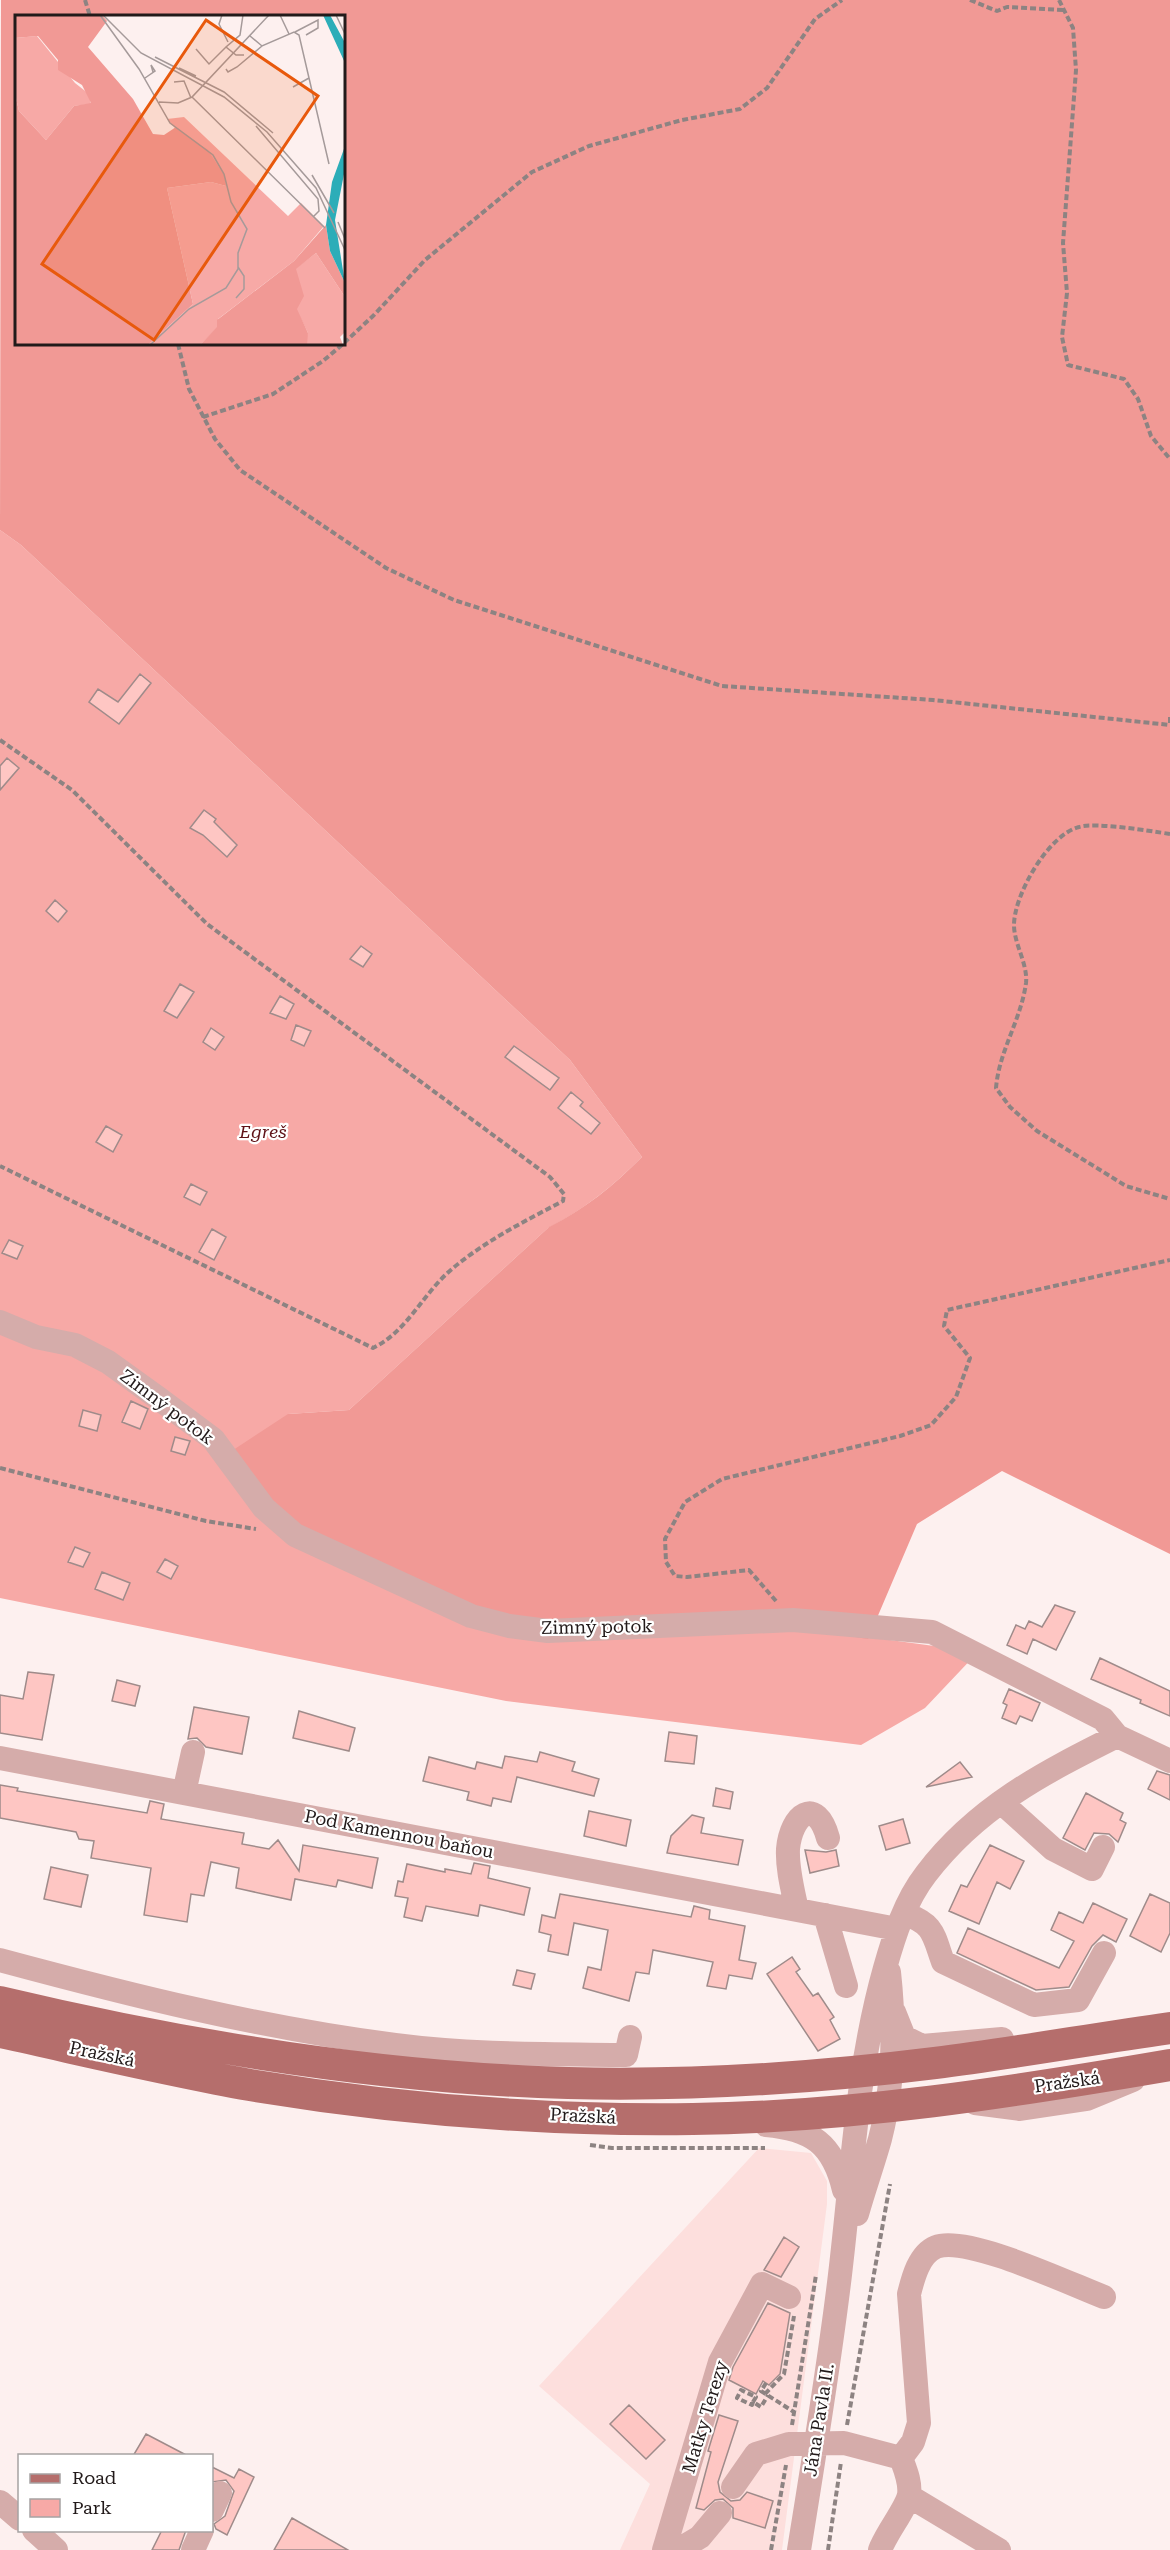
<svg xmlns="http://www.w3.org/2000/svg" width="1170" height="2550" font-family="'Roboto Serif',serif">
  <rect width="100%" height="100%" fill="#fdf0ef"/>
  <path fill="#fddfdd" d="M759 2148 811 2153 827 2181V2204L782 2550H620L650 2484 539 2386Z"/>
  <path fill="#f7a9a6" d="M0 530 21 545 570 1060 642 1157C613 1186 585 1209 548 1228L349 1410 288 1414 708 1615 978 1652 925 1708 861 1745 506 1701 0 1598Z"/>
  <path fill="#f19995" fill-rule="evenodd" d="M1 0H1170V1554L1002 1471 917 1524 868 1639 708 1615 526 1626 291 1529 224 1456 288 1414 349 1410 549 1227C585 1209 613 1186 642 1157L570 1060 21 545 0 530ZM16 16H344V344H16Z"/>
  <path fill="#fec6c3" stroke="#9f8b8a" stroke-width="1.5" d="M140 674 151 683 119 724 89 702 98 689 118 702Z
    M7 758 19 768 0 790V766Z
    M204 810 216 819 214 822 237 845 227 857 203 835 190 828Z
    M55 900 67 911 58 922 46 911Z
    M361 946 372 954 363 967 350 959Z
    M180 984 194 992 177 1018 164 1011Z
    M280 996 294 1004 286 1019 270 1013Z
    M296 1025 311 1031 304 1046 291 1040Z
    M211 1028 224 1037 215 1050 203 1042Z
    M514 1046 559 1078 550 1090 505 1057Z
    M571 1092 583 1102 580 1106 600 1123 591 1134 558 1108Z
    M106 1126 122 1135 113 1152 96 1142Z
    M191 1184 207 1192 200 1205 184 1197Z
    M212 1229 226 1237 214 1260 199 1252Z
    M9 1240 23 1246 17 1259 2 1253Z
    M131 1401 148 1409 140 1429 122 1422Z
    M83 1410 101 1415 97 1431 79 1426Z
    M175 1437 190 1441 185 1455 171 1451Z
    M75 1547 90 1553 83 1567 68 1562Z
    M165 1559 178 1566 171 1579 157 1572Z
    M102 1572 130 1583 123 1600 95 1589Z
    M1055 1605 1075 1612 1056 1650 1033 1639 1027 1654 1007 1645 1016 1625 1025 1629 1029 1621 1042 1627Z
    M1100 1658 1170 1691V1716L1140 1703 1141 1700 1091 1679Z
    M28 1672 54 1675 42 1740 0 1733V1695L23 1699Z
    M117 1680 140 1686 135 1706 112 1701Z
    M1009 1689 1040 1703 1032 1721 1020 1716 1016 1724 1002 1718 1007 1705 1003 1703Z
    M194 1707 249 1717 242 1754 206 1747 197 1738 188 1739Z
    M299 1711 355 1728 349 1751 293 1738Z
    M669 1732 697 1736 694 1764 665 1761Z
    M540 1752 575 1762 572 1771 599 1779 594 1796 517 1777 511 1802 493 1798 491 1806 467 1800 469 1792 423 1781 429 1757 475 1769 477 1762 502 1768 505 1756 537 1762Z
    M960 1762 972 1777 926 1787Z
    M1157 1771 1170 1775V1800L1148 1789Z
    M0 1785 18 1788 17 1791 147 1813 150 1801 164 1804 161 1819 244 1833 242 1844 269 1849 278 1840 299 1871 303 1845 378 1858 372 1888 338 1880 336 1887 295 1879 291 1900 236 1888 239 1868 211 1862 204 1896 191 1894 187 1922 144 1915 151 1868 91 1858 94 1841 79 1839 76 1832 0 1818Z
    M716 1788 733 1792 730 1809 713 1806Z
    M1086 1793 1123 1813 1120 1820 1126 1823 1118 1842 1109 1834 1094 1833 1085 1850 1063 1838Z
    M589 1811 631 1820 626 1846 584 1836Z
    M692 1815 704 1818 701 1833 743 1840 738 1865 667 1853 671 1836Z
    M903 1819 910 1843 886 1850 879 1826Z
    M990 1845 1024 1861 1010 1889 997 1882 979 1924 949 1911 961 1885 967 1887Z
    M805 1850 826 1852 836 1850 839 1866 810 1873Z
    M474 1863 490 1866 488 1878 530 1888 524 1915 480 1905 478 1916 426 1906 422 1921 404 1917 408 1898 395 1896 398 1881 403 1882 407 1864 445 1872V1869L471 1874Z
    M51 1867 88 1875 81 1907 44 1899Z
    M560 1894 691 1917 694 1906 710 1910 709 1919 745 1926 739 1960 756 1963 752 1979 729 1975 726 1989 707 1986 713 1962 653 1950 649 1974 636 1972 629 2001 583 1988 588 1967 601 1970 608 1930 574 1923 568 1955 548 1951 551 1935 539 1932 542 1915 555 1918Z
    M1150 1894 1170 1903V1933L1161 1952 1130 1936Z
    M1093 1903 1127 1919 1116 1942 1103 1935 1092 1946 1069 1987 1036 1990 957 1953 968 1928 1059 1968 1074 1941 1051 1930 1059 1912 1083 1923Z
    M792 1957 800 1969 796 1972 813 1996 818 1993 834 2017 830 2020 840 2039 818 2051 767 1974Z
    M517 1970 535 1974 531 1989 513 1985Z
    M784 2237 799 2247 781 2277 764 2270Z
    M768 2303 790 2313 780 2374 769 2385 763 2381 756 2394 729 2380 733 2367Z
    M629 2405 665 2440 646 2459 610 2424Z
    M719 2415 738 2421 718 2482 720 2492 731 2501 740 2500 747 2492 773 2501 765 2528 733 2518V2508L723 2499 715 2500 704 2510 696 2508 711 2452 708 2451Z
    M146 2434 188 2456H133Z
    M212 2467 234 2478 239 2469 254 2477 227 2535 216 2529 214 2524 225 2516 234 2491 226 2480 212 2482Z
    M292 2518 348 2550H274Z
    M162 2530H186L179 2550H152Z"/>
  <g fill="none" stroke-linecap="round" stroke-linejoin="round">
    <path stroke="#8d8382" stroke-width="4" stroke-dasharray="6 3" stroke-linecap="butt" d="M85 0 90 16
      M970 0 997 11 1007 7 1063 10
      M1059 0 1073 28 1076 70 1063 243 1067 293 1062 337 1068 365 1124 379 1138 399 1151 436 1170 459
      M344 343 374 315 425 260 532 172 589 146 682 120 740 109 767 88 815 19 842 0
      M178 344 189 389 215 439 240 470 386 568 454 600 722 686 933 700 1170 725
      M203 417 273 394 323 361 343 344
      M1170 717V723
      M0 740 72 790 207 924 550 1177 564 1194 563 1201C525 1221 485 1241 452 1269 423 1293 408 1331 373 1348L0 1166
      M1170 834C1150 831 1096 822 1079 827 1048 835 1014 895 1014 925 1014 944 1028 964 1026 983 1021 1020 999 1051 996 1088L1010 1107 1037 1131 1126 1186 1170 1199
      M0 1468 206 1521 256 1529
      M776 1601 749 1570 687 1577 675 1576 666 1562 665 1539 685 1502 722 1479 900 1436 931 1425 956 1397 970 1358 944 1326 947 1310 1170 1260
      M590 2145 612 2148H765
      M766 2383 761 2391 794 2412
      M765 2394 784 2374 794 2316
      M753 2402 756 2397 741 2390 737 2398 752 2405 753 2402 761 2407 768 2395
      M792 2425 816 2275
      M847 2425 890 2184
      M771 2550 786 2465
      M828 2550 841 2462"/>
    <path stroke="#d5acaa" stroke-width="24" d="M0 1322 36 1337 75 1345 108 1362 158 1398 213 1439 264 1508 295 1535 471 1616 509 1626 548 1631 793 1620 932 1632 1103 1719 1117 1736 1170 1761
      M0 1758 897 1929
      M184 1793 193 1752
      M1001 1802 1053 1849 1092 1869 1103 1847
      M797 1910C793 1891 787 1869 788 1849 791 1815 816 1795 828 1838
      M905 1914C934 1924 933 1934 943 1962L1034 2005 1078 2000 1104 1953
      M825 1915 846 1986
      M0 1960C130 1995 261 2028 395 2045 471 2055 549 2054 626 2055L630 2037
      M894 2012 904 2037 922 2046 1002 2039
      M975 2103 1020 2109 1087 2099 1133 2080
      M766 2125C811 2129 833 2143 844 2190
      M857 2214C864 2189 873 2164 880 2139 894 2085 895 2027 889 1972
      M901 2458 913 2442 919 2423 909 2294C913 2278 919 2254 936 2247 967 2235 1070 2284 1104 2297
      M733 2487 756 2454 789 2444 844 2443 901 2458C905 2469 911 2482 909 2495 906 2509 886 2533 880 2550
      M909 2496 999 2550
      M0 2502 20 2519
      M212 2510 220 2493
      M34 2530 56 2550
      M193 2550 202 2530
      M664 2550 720 2362 762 2284 789 2297
      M678 2550 700 2537 720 2513
      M799 2550C813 2464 827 2378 838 2291 852 2182 855 2074 885 1968 894 1936 905 1901 926 1874 977 1807 1043 1773 1117 1736"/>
    <path stroke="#b56e6c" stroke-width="32" d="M0 2002C185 2046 378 2078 568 2083 690 2086 815 2078 935 2063 1014 2053 1092 2039 1170 2028
      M0 2032C83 2050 166 2070 250 2085 394 2109 547 2121 693 2119 853 2117 1013 2092 1170 2065"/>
  </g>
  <g text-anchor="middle" stroke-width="4.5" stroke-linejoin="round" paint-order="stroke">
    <g font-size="18" font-style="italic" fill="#601318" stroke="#fff">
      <text x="263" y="1138">Egreš</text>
    </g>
    <g font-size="18" fill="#221a1a" stroke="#fff">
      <text transform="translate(167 1407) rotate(37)" y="6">Zimný potok</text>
      <text transform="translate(597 1627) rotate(-1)" y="6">Zimný potok</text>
      <text transform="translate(399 1834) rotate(11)" y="6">Pod Kamennou baňou</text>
      <text transform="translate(102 2054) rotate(12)" y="6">Pražská</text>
      <text transform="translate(1067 2082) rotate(-8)" y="6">Pražská</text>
      <text transform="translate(583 2116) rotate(3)" y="6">Pražská</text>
      <text transform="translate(705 2417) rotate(-73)" y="6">Matky Terezy</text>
      <text transform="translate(819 2420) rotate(-81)" y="6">Jána Pavla II.</text>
    </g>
  </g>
  <g transform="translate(15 15)">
    <rect width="330" height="330" fill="#fdf0ef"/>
    <path d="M22 21 60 68 74 79 76 89 59 91 31 125 4 96 0 79V23ZM169 102 273 201 286 188 309 211 279 246 203 304V312L185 330H133L178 289 152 173 196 167 211 171 152 104ZM301 238 330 282V317L325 322 328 330H292L290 325 293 318 281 294 280 254Z" fill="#f7a9a6"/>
    <path d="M0 0H87L92 6 73 32 118 84 138 119 149 120 161 112 193 135 209 160 211 171 196 167 152 173 178 289 133 330H0V79L4 96 31 125 59 91 76 88 67 70 43 55V45L23 21 0 23ZM311 210 315 236 330 268V282L301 238 281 254 289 281 282 294 293 318 292 330H185L202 312V305L279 246Z" fill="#f19995"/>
    <path d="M308 0H315L329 26 330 48ZM330 131V154L320 205 330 268 315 236 311 210 317 167Z" fill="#2cadb8"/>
    <path fill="none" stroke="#a59a9a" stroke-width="1.5" d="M85 0 124 54 155 108 198 140 209 159 216 187 232 214 223 238V254L211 273 174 294 135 330M88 0 126 38 209 82 252 117 301 173 330 235M207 0 204 9 213 27M228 0 225 20 211 32 221 40H229M265 0 274 19M321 0 330 19M280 17 303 5V13L291 20M235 21 247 31 279 17 284 20 314 149M181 34 194 49 211 32M140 42 209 77 258 118M164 53 181 61M211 54 213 57 222 52 247 31M130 63 140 56 136 50 138 57M159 67 169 66 176 83M278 72 294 63M177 82 310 213M144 87 163 88 177 82 254 0M241 111 303 184 304 196 298 202M297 160 319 198M323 207 330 224M221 283 229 274V261L223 252"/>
    <path fill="#e8590c" fill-opacity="0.15" stroke="#e8590c" stroke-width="3" d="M191 5 303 81 139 325 27 249Z"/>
    <rect width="330" height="330" fill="none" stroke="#221a1a" stroke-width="3"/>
  </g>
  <rect x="18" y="2454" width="195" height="78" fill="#ffffff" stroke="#a7a3a3" stroke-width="1.5"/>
  <rect x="30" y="2474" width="30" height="9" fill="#b56e6c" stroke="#a7a3a3" stroke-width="1.5"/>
  <text x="72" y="2484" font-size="18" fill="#221a1a">Road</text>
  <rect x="30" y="2499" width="30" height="18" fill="#f7a9a6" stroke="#a7a3a3" stroke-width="1.5"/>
  <text x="72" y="2514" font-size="18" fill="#221a1a">Park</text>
</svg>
